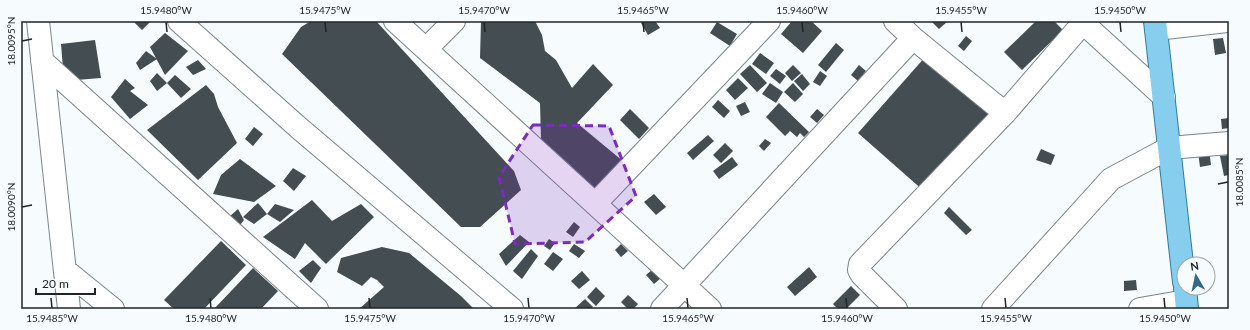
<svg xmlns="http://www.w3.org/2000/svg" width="1250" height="330" font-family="Lato,sans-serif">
  <rect width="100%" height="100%" fill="#f6fbfd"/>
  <path fill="#444d52" d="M133 21H151L142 30Z
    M311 21H376L514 171 521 190 480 227H461L282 54 301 27Z
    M481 21H535L542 35 545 51 556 60 572 88 593 64 613 85 577 123 624 162 597 190 560 156 541 140 540 103 480 58Z
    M644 21H655L660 28 648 35 641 23Z
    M792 21H811L822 31 803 53 781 34Z
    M933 21H948L939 29 932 22Z
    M1036 21H1054L1063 30 1022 70 1004 52Z
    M717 22 737 34 730 46 710 33Z
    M165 33 188 51 165 75 150 47Z
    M966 36 972 41 964 51 958 46Z
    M1223 38 1226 53 1215 55 1213 39Z
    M95 40 101 78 64 81 61 44Z
    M836 43 844 50 826 72 818 65Z
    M146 51 157 59 140 70 136 63Z
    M760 53 774 63 766 74 752 64Z
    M926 56 993 116 925 192 858 133Z
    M198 60 206 69 193 75 186 67Z
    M750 65 767 83 757 92 740 74Z
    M793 65 801 73 792 81 785 73Z
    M859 65 866 71 858 81 851 75Z
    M776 69 786 76 780 84 770 76Z
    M820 71 827 76 820 86 813 82Z
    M157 73 167 83 157 91 150 81Z
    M802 74 810 84 803 91 794 81Z
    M175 75 191 89 181 98 167 83Z
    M738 78 748 88 735 100 726 90Z
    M125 79 135 88 130 91 148 105 130 119 111 97Z
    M770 83 783 92 776 103 762 94Z
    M793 83 803 94 795 102 784 92Z
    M206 85 214 94 218 107 237 143 198 180 147 130Z
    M718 100 730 111 724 118 712 107Z
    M745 102 750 112 741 116 736 106Z
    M779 103 809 132 804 137 800 133 797 137 790 131 785 136 766 117Z
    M630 109 649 128 639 139 620 120Z
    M817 109 824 115 817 123 810 117Z
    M1229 118V128L1222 129 1221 119Z
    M254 127 263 134 253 146 245 139Z
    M708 135 714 141 693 160 687 153Z
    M765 139 771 143 764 151 759 146Z
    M725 143 733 151 721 163 713 155Z
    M1041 149 1055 155 1051 165 1036 160Z
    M1209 150 1211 165 1200 167 1198 152Z
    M1229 155V175L1224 176 1220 156Z
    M732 157 738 165 719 179 713 171Z
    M240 159 276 186 254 202 213 194 221 175Z
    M293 168 306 176 294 191 283 181Z
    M654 194 666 207 656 215 644 202Z
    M312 200 332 221 361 204 374 217 326 264 305 243 295 259 263 237Z
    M258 203 267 214 254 224 243 217Z
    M275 204 294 210 280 222 267 214Z
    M949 207 972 230 966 235 944 213Z
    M238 209 244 220 237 229 229 217Z
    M574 222 580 227 573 237 566 232Z
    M520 235 529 242 506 266 499 254Z
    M549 239 555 243 550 250 544 246Z
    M221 241 246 265 204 309H174L164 300Z
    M574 244 585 251 579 258 569 251Z
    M621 244 628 251 621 257 615 250Z
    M382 247 409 253 461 296 474 309H359L384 287 377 280 371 277 362 286 337 272 341 258Z
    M531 249 538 256 522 279 513 271Z
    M553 252 563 259 553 271 544 264Z
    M313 260 321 268 311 283 299 271Z
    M809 267 817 277 795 296 787 287Z
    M253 268 278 291 261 309H214Z
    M653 269 661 278 654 284 646 275Z
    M582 271 590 280 579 289 571 281Z
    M1136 280 1137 290 1124 291V281Z
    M851 286 860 295 846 309H838L833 304Z
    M596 287 605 296 596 306 587 297Z
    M628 295 638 304 633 309H628L621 302Z
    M585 299 593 307 591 309H574Z"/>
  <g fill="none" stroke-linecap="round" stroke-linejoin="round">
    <g stroke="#7b858b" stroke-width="24">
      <path id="minor" d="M38 21 69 309
        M179 21 299 128 512 309
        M395 21 710 309
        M895 21 913 38 1005 113
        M1081 21 1164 97
        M1156 29 1227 21
        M426 49 454 21
        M42 61 317 309
        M595 204 769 21
        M65 270 113 309
        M662 309 913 38
        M896 309 862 275 859 270 860 264 1005 113 1083 23
        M993 309 1111 179 1169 148 1229 143
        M1140 309 1186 301"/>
    </g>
    <g stroke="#2e7ca0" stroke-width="24">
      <path id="major" d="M1155 21 1184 282
        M1185 288 1187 309"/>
    </g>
    <use href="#minor" stroke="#fff" stroke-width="22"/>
    <use href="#major" stroke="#86cdee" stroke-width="22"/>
  </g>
  <path fill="#7b2cbf" fill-opacity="0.2" stroke="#7b2cbf" stroke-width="3" stroke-dasharray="8 5" stroke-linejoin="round" d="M533 125 609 126 636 196 585 242 515 244 499 177Z"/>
  <path fill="none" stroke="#202426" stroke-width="1.5" d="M166 22 167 32M325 22 326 32M484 22 485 32M643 22 644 32M802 22 803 32M961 22 962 32M1120 22 1121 32M22 41 32 39M1218 184 1228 182M22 207 32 205M51 298 52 308M210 298 211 308M369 298 370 308M528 298 529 308M687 298 688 308M846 298 847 308M1005 298 1006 308M1164 298 1165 308"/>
  <rect width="1250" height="330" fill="none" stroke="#f6fbfd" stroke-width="44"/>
  <g transform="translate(1196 276) rotate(351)"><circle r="19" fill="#f6fbfd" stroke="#a0a5a7"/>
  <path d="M0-3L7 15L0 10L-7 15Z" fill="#336984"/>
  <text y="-6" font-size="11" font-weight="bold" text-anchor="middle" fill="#202426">N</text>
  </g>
  <path d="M36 288v6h59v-6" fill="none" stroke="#202426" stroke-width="2"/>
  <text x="42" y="288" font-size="12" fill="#202426" stroke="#f6fbfd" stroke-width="3" paint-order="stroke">20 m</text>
  <rect x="22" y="22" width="1206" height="286" fill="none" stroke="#202426" stroke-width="1.5"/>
  <g font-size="10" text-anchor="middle" fill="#202426">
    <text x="166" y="14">15.9480°W</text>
    <text x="325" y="14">15.9475°W</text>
    <text x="484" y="14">15.9470°W</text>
    <text x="643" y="14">15.9465°W</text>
    <text x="802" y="14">15.9460°W</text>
    <text x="961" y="14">15.9455°W</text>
    <text x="1120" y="14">15.9450°W</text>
    <text transform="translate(11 41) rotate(-90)" y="4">18.0095°N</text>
    <text transform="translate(1239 182) rotate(-90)" y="4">18.0085°N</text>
    <text transform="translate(11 207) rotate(-90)" y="4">18.0090°N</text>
    <text x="52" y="322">15.9485°W</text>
    <text x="211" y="322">15.9480°W</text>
    <text x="370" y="322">15.9475°W</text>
    <text x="529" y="322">15.9470°W</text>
    <text x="688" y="322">15.9465°W</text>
    <text x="847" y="322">15.9460°W</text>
    <text x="1006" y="322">15.9455°W</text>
    <text x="1165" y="322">15.9450°W</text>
  </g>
</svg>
